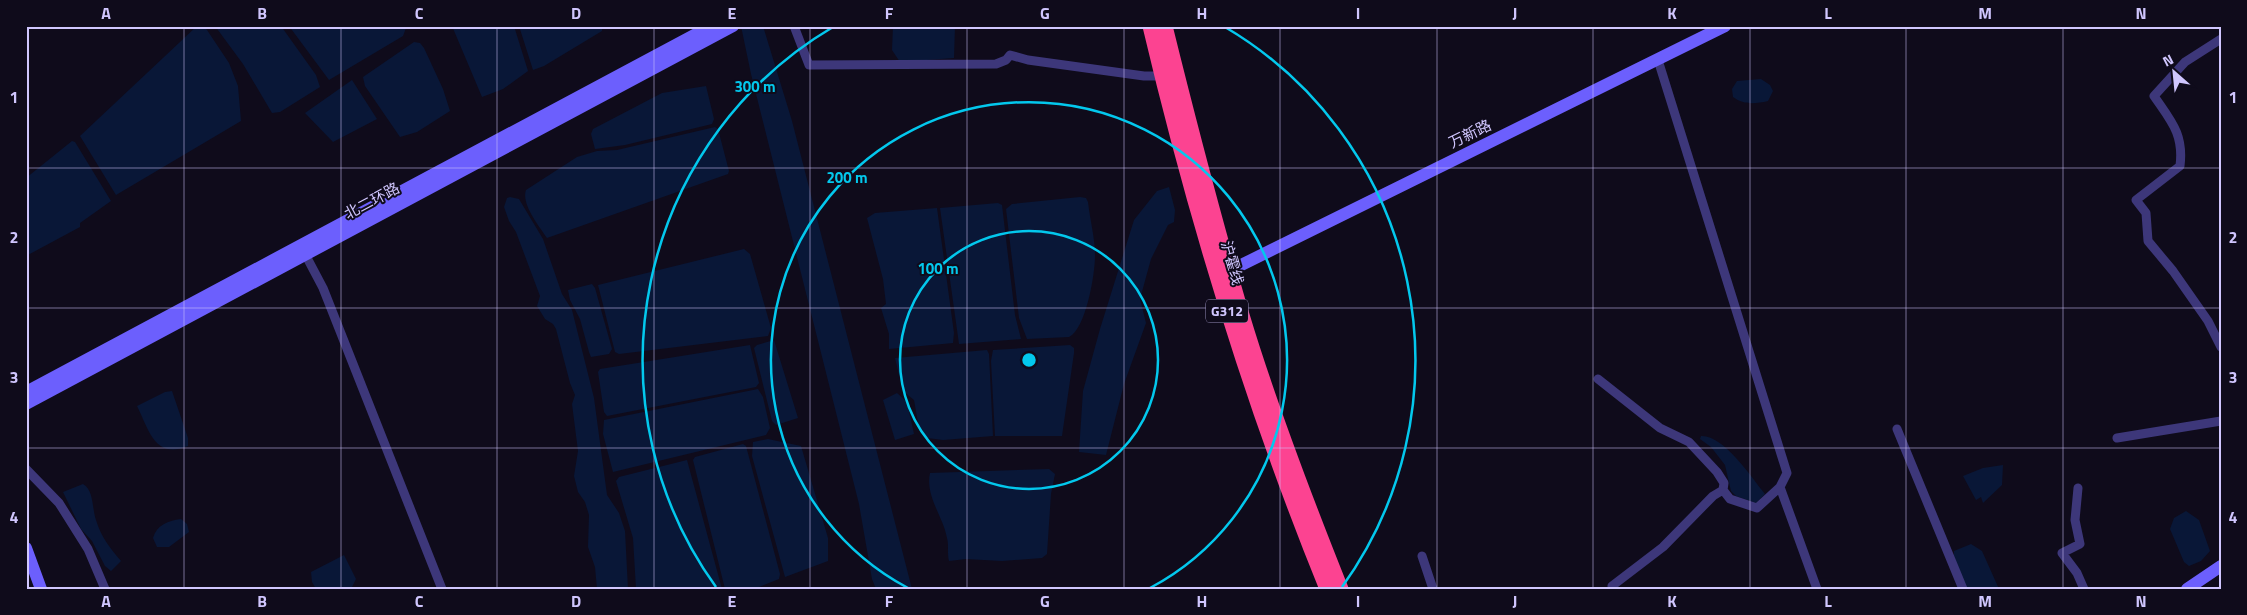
<svg xmlns="http://www.w3.org/2000/svg" width="2247" height="615" font-family="'Titillium Web','Noto Sans SC',sans-serif">
  <rect width="100%" height="100%" fill="#0f0b1b"/>
  <path fill="#091737" d="M197 26H203L207 30 229 63 238 86 241 121 116 195 80 136Z
    M215 26H281L316 75 320 87 280 112 272 113 243 64Z
    M289 26H406V28L403 36 329 80Z
    M452 26H514L528 71 503 89 482 97Z
    M519 26H602V31L544 66 533 70Z
    M741 26H763L792 121 912 589H876L872 579 859 504 751 74Z
    M893 26H955L954 58 900 62 892 50Z
    M414 42 420 43 424 48 443 89 450 111 417 132 400 137 365 86 363 77Z
    M1761 79 1770 85 1773 91 1768 101C1755 104 1744 105 1733 97L1732 89 1737 81Z
    M352 80 377 119 333 142 305 113Z
    M706 86 714 119 712 124 625 145 595 149 591 134 593 129 662 93Z
    M715 127 718 129 729 171 728 174 547 238C539 226 521 204 526 190L577 157 597 151 617 150Z
    M72 141 75 142 111 201 80 223V227L26 256V178Z
    M1169 187 1175 210 1174 222 1168 225 1151 259 1140 299 1146 323 1124 384 1106 455 1079 452 1083 391 1100 329 1134 220 1157 191Z
    M510 197 519 199 543 239 562 294 572 310 594 398 607 495 619 513 625 531 628 589H597L595 567 588 547 589 515 585 502 578 492 574 476 578 451 572 404 575 395 570 383 556 329 553 324 545 319 537 306 540 296 516 232 509 221 504 207 507 198Z
    M1080 197 1086 198 1088 202C1090 220 1095 238 1095 256 1095 274 1086 329 1069 337L1027 339 1019 318 1006 209 1012 204Z
    M998 203 1002 205 1015 315 1021 339 959 344 940 208Z
    M937 208 954 333 953 343 889 349V334L881 308 886 304 883 279 867 218 875 213Z
    M744 249 750 254 771 328 768 336 619 354 615 352 598 285Z
    M592 284 595 288 612 349 609 354 591 357 589 352 580 319 570 300 568 290Z
    M774 340 798 418 776 425 772 421 754 348 757 345Z
    M750 345 759 383 756 387 607 416 604 412 598 372 600 369Z
    M1070 345 1074 348V353L1062 436H995L991 361 993 350Z
    M987 350 989 354 993 436 943 440 927 438 919 428 914 400 903 391 895 358Z
    M758 389 763 397 770 428 766 435 613 472 603 434 604 420Z
    M172 391 188 438V446C155 460 149 430 137 406L165 392Z
    M897 393 907 402 914 434 895 440 883 400Z
    M1701 436C1724 435 1751 477 1765 494L1756 503 1736 496 1731 491 1725 465 1711 447 1700 439Z
    M768 439 801 446 828 538V561L785 577 752 456 753 442Z
    M743 444 746 446 780 574 779 579 754 589H725L693 460 695 457Z
    M687 460 722 589H636L633 538 616 481 619 477Z
    M2003 465 2002 485 1983 503 1981 497 1976 500 1963 476 1983 468Z
    M1049 469 1055 474 1051 494 1047 554 1042 558 1002 561 966 559 949 561C947 553 949 545 947 538 943 516 925 496 930 473Z
    M83 484C94 490 92 509 96 520 101 537 110 548 121 561L111 571 105 566 92 541 81 529 63 492Z
    M2186 511 2199 520 2210 551 2201 561 2189 566 2184 562 2170 529 2174 518Z
    M181 519 187 524 189 532 169 547H157L153 538C157 525 167 521 181 519Z
    M1971 544 1982 551 1999 589H1966L1954 556V551Z
    M344 555 356 579 351 589H316L312 582 311 572Z"/>
  <g fill="none" stroke-linecap="round" stroke-linejoin="round">
    <path stroke="#3d377a" stroke-width="9" d="M794 26 809 65 996 64 1006 60 1010 55 1028 60 1144 76H1161
      M2221 39 2185 62 2154 96C2171 121 2184 134 2180 166L2136 200 2146 213 2148 241 2173 271 2208 321 2221 347
      M1658 60 1787 473 1780 487 1817 589
      M305 254 323 288 442 589
      M1598 379 1660 428 1689 442 1717 472 1724 483 1723 490
      M1897 429 1963 589
      M2117 438 2221 421
      M26 469 59 503 88 549 105 589
      M2078 488 2075 520 2080 544 2062 553 2077 573 2084 589
      M1422 556 1433 589
      M1613 589 1612 586 1663 547 1713 496 1723 490 1730 499 1757 508 1780 487"/>
    <path stroke="#6c5ffd" stroke-width="12" d="M1229 271 1725 26
      M26 392 711 26
      M26 404 733 26
      M26 548 41 589
      M2187 589 2221 566"/>
    <path stroke="#fc4391" stroke-width="15" d="M1150 26C1195 217 1253 407 1327 589
      M1165 26C1189 123 1214 219 1242 315 1270 408 1305 499 1341 589"/>
  </g>
  <path fill="none" stroke="#d0c6fe" stroke-width="1" stroke-opacity="0.55" d="M184 26V589M341 26V589M497 26V589M654 26V589M810 26V589M967 26V589M1124 26V589M1280 26V589M1437 26V589M1593 26V589M1750 26V589M1906 26V589M2063 26V589M26 168H2221M26 308H2221M26 448H2221"/>
  <g fill="none" stroke="#03c8ed" stroke-width="2.5">
    <circle cx="1029" cy="360" r="129"/>
    <path d="M908 588A258 258 0 1 1 1150 588"/>
    <path d="M716 587A387 387 0 0 1 833 27M1225 27A387 387 0 0 1 1342 587"/>
  </g>
  <g text-anchor="middle" stroke-width="4" stroke-linejoin="round" paint-order="stroke">
    <rect fill="#0f0b1b" stroke="#968eba" stroke-width="1" x="1206" y="299.5" width="42" height="23" rx="4"/>
    <g font-size="14" font-weight="bold" fill="#d0c6fe">
      <text x="1227" y="316">G312</text>
    </g>
    <g font-size="15" fill="#d0c6fe" stroke="#0f0b1b">
      <text transform="translate(1470 134) rotate(-26)" y="5">万新路</text>
      <text transform="translate(372 201) rotate(-28)" y="5">北二环路</text>
      <text transform="translate(1232 263) rotate(74)" y="5">沪霍线</text>
    </g>
  </g>
  <circle cx="1029" cy="360" r="8" fill="#03c8ed" stroke="#0f0b1b" stroke-width="2.5"/>
  <g font-size="15" text-anchor="middle" font-weight="bold" fill="#03c8ed" stroke="#0f0b1b" stroke-width="4" stroke-linejoin="round" paint-order="stroke">
    <text x="755" y="92">300 m</text>
    <text x="847" y="183">200 m</text>
    <text x="938" y="274">100 m</text>
  </g>
  <rect width="2247" height="615" fill="none" stroke="#0f0b1b" stroke-width="55"/>
  <g transform="translate(2174 72) rotate(333)" stroke="#0f0b1b" stroke-width="4" paint-order="stroke">
  <path d="M0-4L9 19L0 12L-9 19Z" fill="#d0c6fe"/>
  <text y="-8" font-size="14" font-weight="bold" text-anchor="middle" fill="#d0c6fe">N</text>
  </g>
  <rect x="28" y="28" width="2192" height="560" fill="none" stroke="#d0c6fe" stroke-width="2"/>
  <g font-size="16" text-anchor="middle" font-weight="bold" fill="#d0c6fe">
    <text x="106" y="19">A</text>
    <text x="262" y="19">B</text>
    <text x="419" y="19">C</text>
    <text x="576" y="19">D</text>
    <text x="732" y="19">E</text>
    <text x="889" y="19">F</text>
    <text x="1045" y="19">G</text>
    <text x="1202" y="19">H</text>
    <text x="1358" y="19">I</text>
    <text x="1515" y="19">J</text>
    <text x="1672" y="19">K</text>
    <text x="1828" y="19">L</text>
    <text x="1985" y="19">M</text>
    <text x="2141" y="19">N</text>
    <text x="14" y="103">1</text>
    <text x="2233" y="103">1</text>
    <text x="14" y="243">2</text>
    <text x="2233" y="243">2</text>
    <text x="14" y="383">3</text>
    <text x="2233" y="383">3</text>
    <text x="14" y="523">4</text>
    <text x="2233" y="523">4</text>
    <text x="106" y="607">A</text>
    <text x="262" y="607">B</text>
    <text x="419" y="607">C</text>
    <text x="576" y="607">D</text>
    <text x="732" y="607">E</text>
    <text x="889" y="607">F</text>
    <text x="1045" y="607">G</text>
    <text x="1202" y="607">H</text>
    <text x="1358" y="607">I</text>
    <text x="1515" y="607">J</text>
    <text x="1672" y="607">K</text>
    <text x="1828" y="607">L</text>
    <text x="1985" y="607">M</text>
    <text x="2141" y="607">N</text>
  </g>
</svg>
